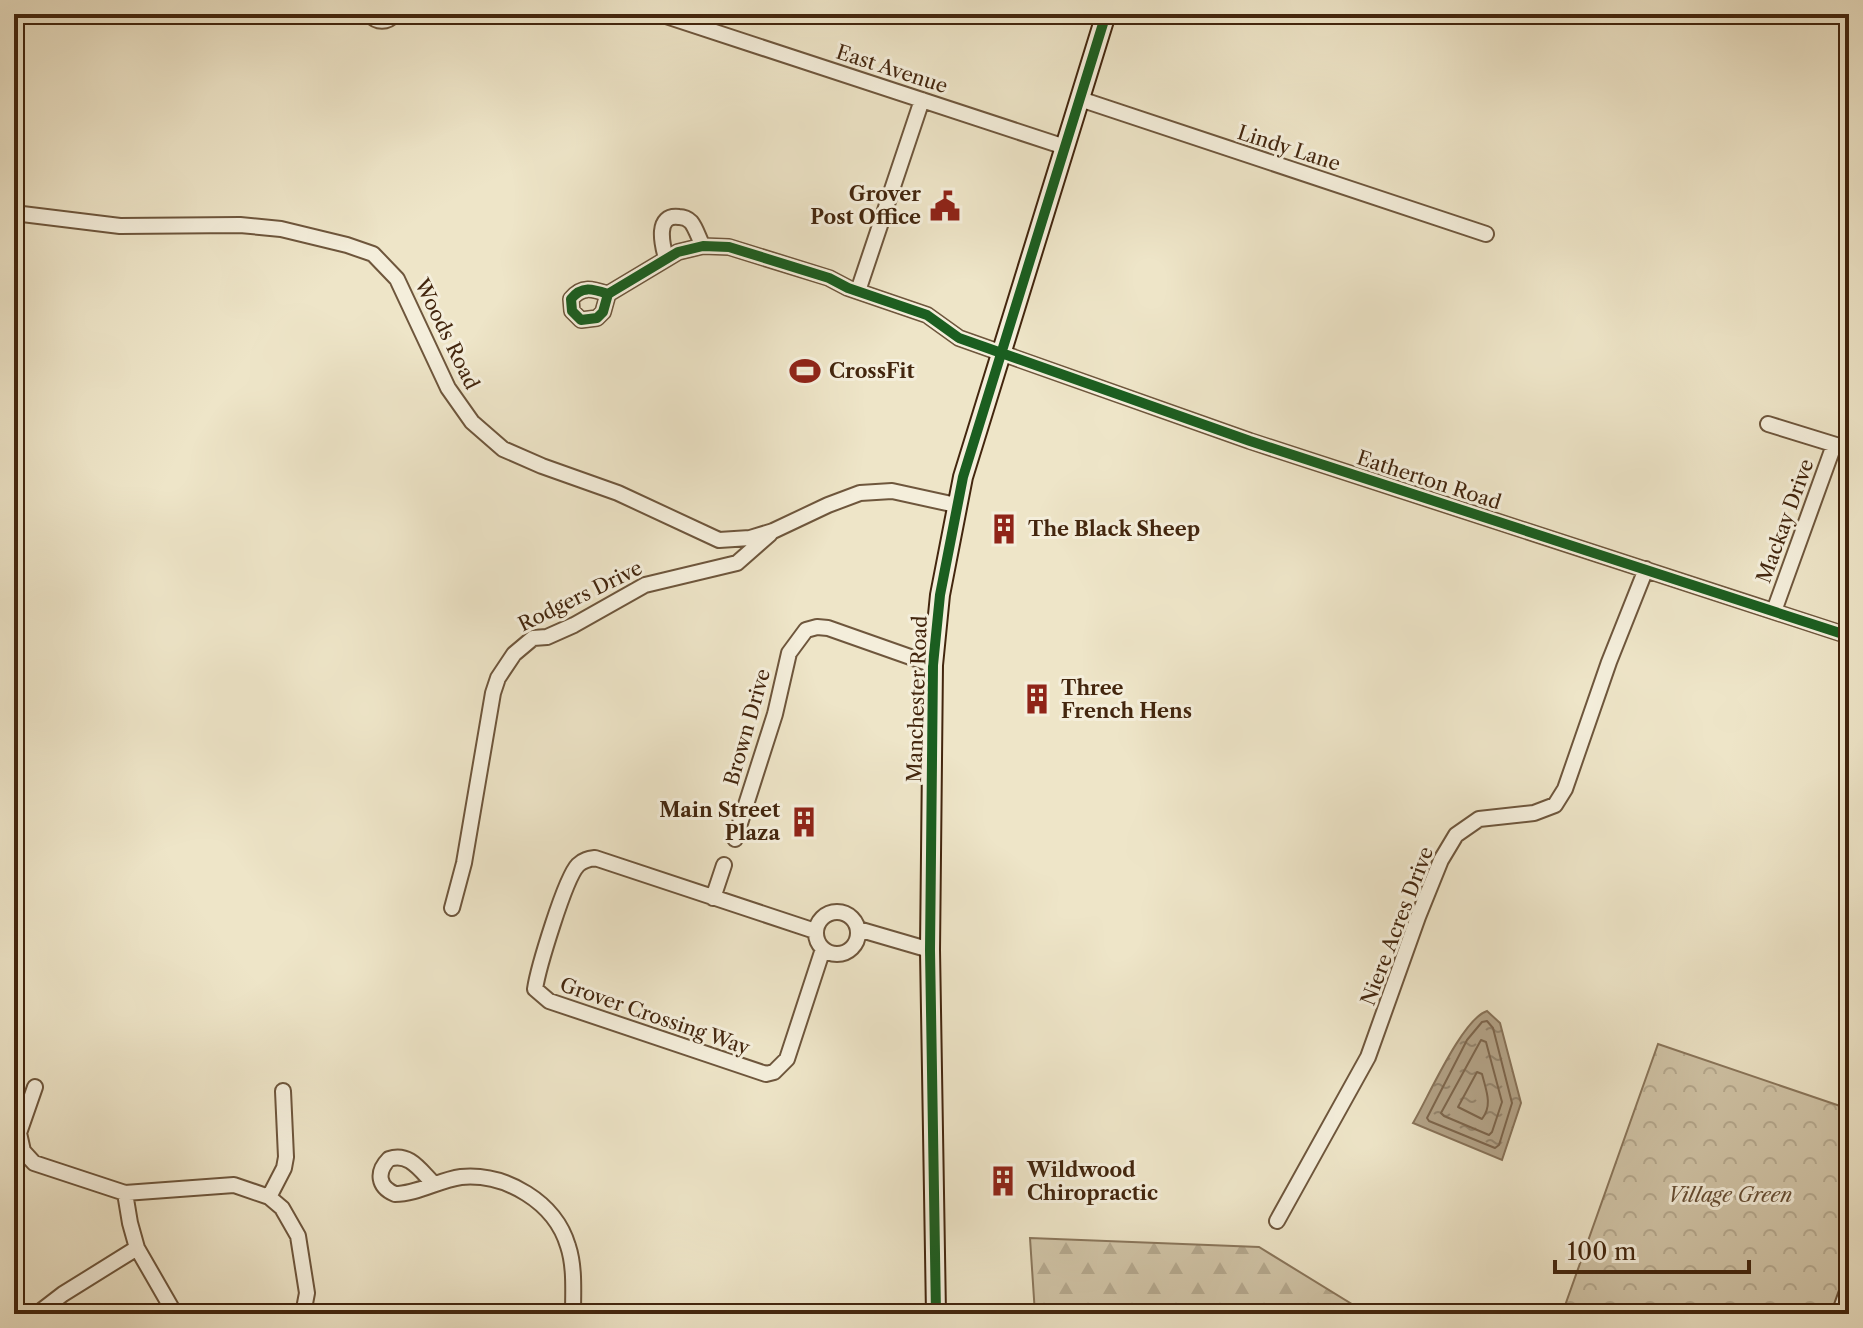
<svg xmlns="http://www.w3.org/2000/svg" width="1863" height="1328" font-family="'Libre Caslon Text',serif">
  <defs>
    <pattern id="forest-firs" width="22" height="20" patternUnits="userSpaceOnUse" patternTransform="scale(2)"><rect width="22" height="20" fill="#d1c5a8"/><path d="M5 1l3.5 6h-7zM16 11l3.5 6h-7z" fill="#b5a98f"/></pattern>
    <pattern id="park-crowns" width="20" height="18" patternUnits="userSpaceOnUse" patternTransform="scale(2)"><rect width="20" height="18" fill="#d1c5a8"/><path d="M2 6a3 3 0 1 1 6 0M12 15a3 3 0 1 1 6 0" fill="none" stroke="#b5a98f"/></pattern>
    <pattern id="water-ripples" width="26" height="14" patternUnits="userSpaceOnUse" patternTransform="scale(2)"><rect width="26" height="14" fill="#b4a489"/><path d="M2 4q2-2 4 0t4 0M15 11q2-2 4 0t4 0" fill="none" stroke="#94856e"/></pattern>
  </defs>
  <rect width="100%" height="100%" fill="#eee5c8"/>
  <filter id="stains"><feTurbulence type="fractalNoise" baseFrequency=".0025" numOctaves="4"/><feColorMatrix values="0 0 0 0 .2 0 0 0 0 .09 0 0 0 0 .02 0 0 0 .5 -.17"/></filter>
  <radialGradient id="worn" r=".72"><stop offset=".6" stop-color="#630" stop-opacity="0"/><stop offset="1" stop-color="#630" stop-opacity=".3"/></radialGradient>
  <path fill="url(#forest-firs)" stroke="#8a765b" stroke-width="2" d="M1030 1238 1259 1247 1368 1314H1035Z"/>
  <path fill="url(#park-crowns)" stroke="#8a765b" stroke-width="2" d="M1658 1044 1849 1109V1275L1835 1314H1562Z"/>
  <path fill="url(#water-ripples)" stroke="#877258" stroke-width="2" d="M1487 1011 1500 1023 1521 1103 1502 1160 1413 1123C1428 1098 1462 1019 1487 1011Z"/>
  <g fill="none" stroke-linecap="round" stroke-linejoin="round">
    <path stroke="#7c654c" stroke-width="2" d="M1487 1021 1493 1028 1512 1103 1499 1145 1495 1148 1429 1121 1427 1118 1467 1040 1482 1022Z
      M1481 1040 1486 1042 1502 1102 1492 1132 1489 1135 1444 1116 1441 1113Z
      M1477 1072 1482 1074C1486 1090 1493 1105 1482 1119L1458 1107Z"/>
    <g stroke="#6e563c" stroke-width="18">
      <path id="street" d="M369 14C377 23 387 23 395 14
        M660 14 1065 147
        M1080 99 1486 234
        M14 213 120 226 240 225 281 229 347 245 373 254 397 279 448 388 472 422 503 449 542 466 618 493 719 540 750 538 773 531 828 505 860 493 892 491 956 505
        M666 258C662 244 655 214 679 217 683 217 688 219 691 222 696 228 699 239 703 246
        M858 291 922 100
        M608 294 603 312 597 318 581 320 572 311 571 299C582 285 593 289 608 294L678 252 703 246 729 247 829 278 848 288 927 315 959 338 1250 441 1849 636
        M1768 424 1849 449
        M1774 611 1834 445
        M735 839 775 714 789 653 806 630 817 627 828 628 933 665
        M713 898 724 865
        M452 908 464 863 493 693 498 678 514 654 533 638 547 637 574 625 645 585 737 563 770 534
        M816 933a21 21 0 1 1 42 0a21 21 0 1 1-42 0Z
        M858 929 930 950
        M815 931 595 858C588 859 583 860 578 865 565 878 538 969 535 989L549 1001 766 1074 774 1072 787 1059 823 949
        M35 1087 19 1133 23 1151 34 1163 125 1193 234 1185 269 1197 282 1208 298 1236 307 1293 303 1314
        M433 1183C420 1170 409 1152 389 1159 376 1172 378 1187 395 1194 417 1194 439 1180 461 1177 506 1173 555 1202 568 1246 575 1267 573 1292 573 1314
        M125 1193 130 1223 137 1248 175 1314
        M269 1197 284 1168 286 1157 283 1091
        M1277 1221 1368 1057 1418 917 1441 860 1456 835 1479 819 1534 813 1555 805 1565 789 1609 662 1646 569
        M37 1314 63 1294 137 1248
        M1839 1314 1849 1286"/>
    </g>
    <g stroke="#43260e" stroke-width="22">
      <path id="secondary" d="M936 1314 930 950 933 665 940 595 963 477 1106 14"/>
    </g>
    <use href="#street" stroke="#f4eedb" stroke-width="14"/>
    <use href="#secondary" stroke="#f4eedb" stroke-width="18"/>
    <g stroke="#f4eedb" stroke-width="15">
      <path id="cycleway" d="M608 294 603 312 597 318 581 320 572 311 571 299C582 285 593 289 608 294L678 252 703 246 729 247 829 278 848 288 927 315 959 338 1250 441 1849 636
        M936 1314 930 950 933 665 940 595 963 477 1106 14"/>
    </g>
    <use href="#cycleway" stroke="#1b5e20" stroke-width="10"/>
  </g>
  <defs>
    <g id="civic-bare" transform="scale(2.4)"><path d="M-.6-6.5H3V-4.5H.6V-3L4-1V1h2V6H-6V1h2V-1L-.6-3ZM-1.2 2.5V6h2.4V2.5Z" fill="#8f2418" stroke="#f4eedb" stroke-width="2.5" paint-order="stroke"/></g>
    <g id="stadium-bare" transform="scale(2.4)"><path d="M0-5a6.5 5 0 1 0 0 10a6.5 5 0 1 0 0-10ZM-3.5-1.8h7v3.6h-7Z" fill="#8f2418" stroke="#f4eedb" stroke-width="2.5" paint-order="stroke"/></g>
    <g id="building-bare" transform="scale(2.4)"><path d="M-4-6H4V6H1V3H-1V6H-4ZM-2.5-4.3h1.7v1.8h-1.7ZM.8-4.3h1.7v1.8H.8ZM-2.5-1h1.7V.8h-1.7ZM.8-1h1.7V.8H.8Z" fill="#8f2418" stroke="#f4eedb" stroke-width="2.5" paint-order="stroke"/></g>
  </defs>
  <g fill-rule="evenodd">
    <use href="#civic-bare" x="945" y="206"/>
    <use href="#stadium-bare" x="805" y="371"/>
    <use href="#building-bare" x="1004" y="529"/>
    <use href="#building-bare" x="1037" y="699"/>
    <use href="#building-bare" x="804" y="822"/>
    <use href="#building-bare" x="1003" y="1181"/>
  </g>
  <g text-anchor="middle" stroke-width="6" stroke-linejoin="round" paint-order="stroke">
    <g font-size="20" fill="#43260e" stroke="#f4eedb">
      <text transform="translate(892 69) rotate(18)" y="7">East Avenue</text>
      <text transform="translate(1289 148) rotate(18)" y="7">Lindy Lane</text>
      <text transform="translate(447 334) rotate(64)" y="7">Woods Road</text>
      <text transform="translate(1429 480) rotate(18)" y="7">Eatherton Road</text>
      <text transform="translate(1785 521) rotate(-70)" y="7">Mackay Drive</text>
      <text transform="translate(580 596) rotate(-26)" y="7">Rodgers Drive</text>
      <text transform="translate(917 699) rotate(-88)" y="7">Manchester Road</text>
      <text transform="translate(747 727) rotate(-74)" y="7">Brown Drive</text>
      <text transform="translate(1397 926) rotate(-69)" y="7">Niere Acres Drive</text>
      <text transform="translate(655 1016) rotate(19)" y="7">Grover Crossing Way</text>
    </g>
    <g font-size="20" font-weight="bold" fill="#43260e" stroke="#f4eedb" text-anchor="start">
      <text x="921" y="201" text-anchor="end">Grover<tspan x="921" dy="23">Post Office</tspan></text>
      <text x="829" y="378">CrossFit</text>
      <text x="1028" y="536">The Black Sheep</text>
      <text x="1061" y="695">Three<tspan x="1061" dy="23">French Hens</tspan></text>
      <text x="780" y="817" text-anchor="end">Main Street<tspan x="780" dy="23">Plaza</tspan></text>
      <text x="1027" y="1177">Wildwood<tspan x="1027" dy="23">Chiropractic</tspan></text>
    </g>
    <g font-size="20" font-style="italic" fill="#664e34" stroke="#f4eedb">
      <text x="1730" y="1202">Village Green</text>
    </g>
  </g>
  <rect width="1863" height="1328" fill="none" stroke="#eee5c8" stroke-width="48"/>
  <rect x="16" y="16" width="1831" height="1296" fill="none" stroke="#43260e" stroke-width="4"/>
  <rect x="24" y="24" width="1815" height="1280" fill="none" stroke="#43260e" stroke-width="2"/>
  <path d="M1555 1260v12h194v-12" fill="none" stroke="#43260e" stroke-width="4"/>
  <text x="1567" y="1260" font-size="24" fill="#43260e" stroke="#f4eedb" stroke-width="6" paint-order="stroke">100 m</text>
  <rect width="100%" height="100%" filter="url(#stains)"/>
  <rect width="100%" height="100%" fill="url(#worn)"/>
</svg>
